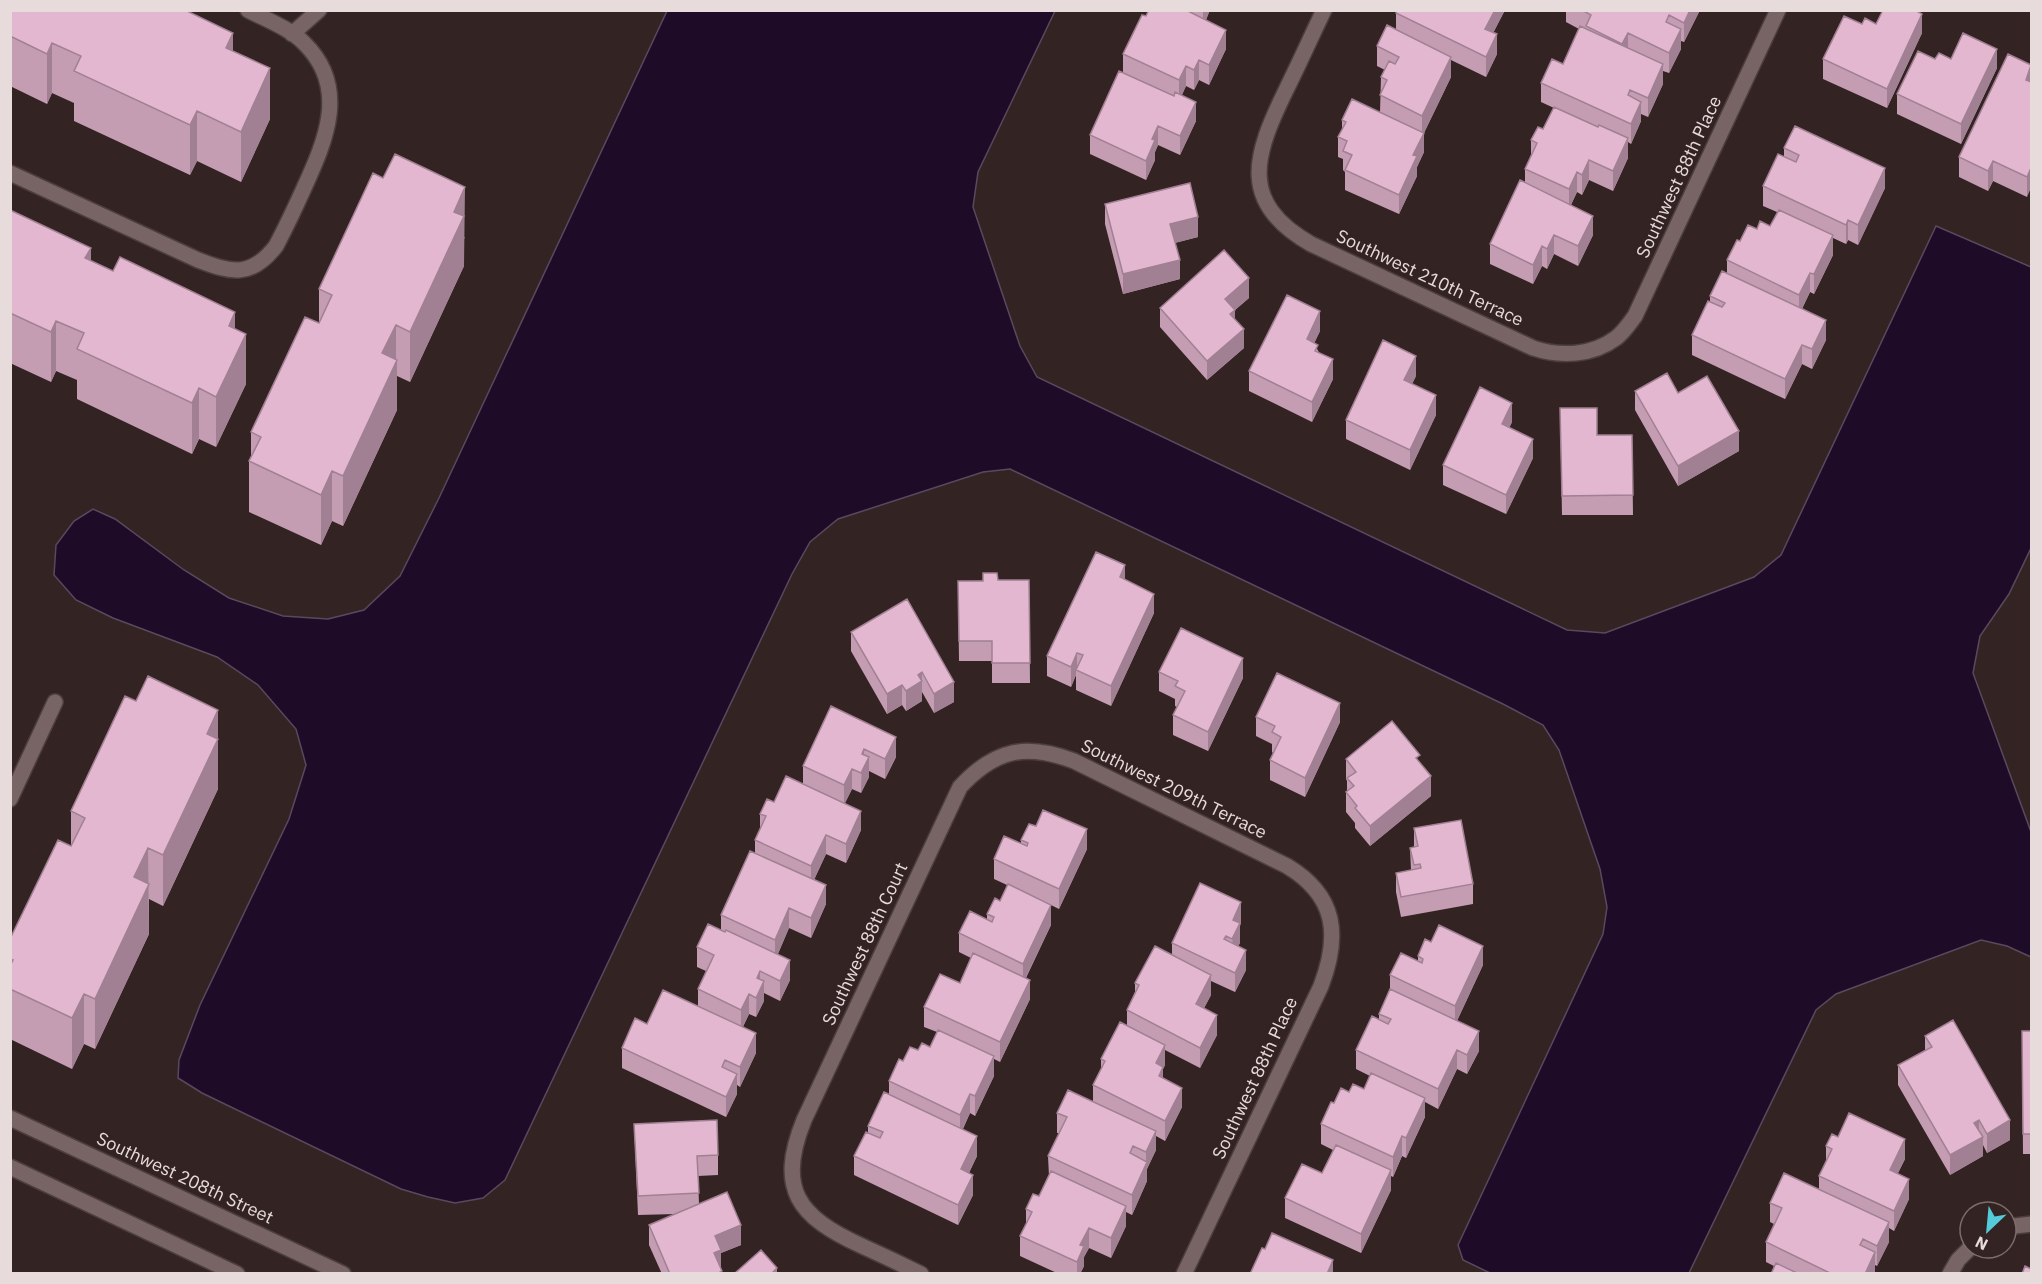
<svg xmlns="http://www.w3.org/2000/svg" width="2042" height="1284" font-family="'IBM Plex Sans',sans-serif">
  <rect width="100%" height="100%" fill="#342323"/>
  <path fill="#1d0b28" stroke="#5a495e" stroke-width="1.5" d="M667 11H1055L978 172 973 207 1020 346 1037 377 1567 630 1605 633 1754 577 1781 555 1936 226 2031 267V548L2009 594 1980 636 1973 673 2031 832V957L2007 946 1981 940 1836 994 1816 1010 1689 1273H1490L1463 1260 1458 1245 1603 934 1607 907 1600 869 1559 750 1543 725 1503 704 1010 469 983 472 838 519 810 542 792 574 505 1180 483 1198 455 1203 428 1197 401 1189 202 1093 178 1078 179 1060 200 1005 289 819 306 765 296 729 258 685 217 657 113 618 76 600 54 575 56 545 74 521 93 509 115 519 184 570 229 598 283 616 328 619 364 610 400 576 439 498Z"/>
  <g fill="none" stroke-linecap="round" stroke-linejoin="round">
    <g stroke="#4c3e3e" stroke-width="18">
      <path id="minor" d="M1324 10C1311 37 1299 64 1286 90 1255 154 1237 202 1311 244L1533 348C1560 357 1592 356 1616 338 1624 332 1629 324 1635 316L1778 10
        M292 34 319 10
        M10 173 198 260C232 273 251 278 276 246 286 227 295 208 304 188 326 140 349 87 304 43 289 28 267 20 248 10
        M10 799 55 702
        M2006 1227 2032 1224
        M921 1274C901 1264 882 1255 862 1246 798 1217 776 1189 804 1120L960 787C995 749 1026 743 1074 761L1287 866C1337 896 1340 936 1321 986L1184 1274
        M1950 1274 1958 1260 1970 1248"/>
    </g>
    <g stroke="#4c3e3e" stroke-width="18">
      <path id="tertiary" d="M10 1118 343 1274
        M10 1167 237 1274"/>
    </g>
    <use href="#minor" stroke="#786464" stroke-width="15"/>
    <use href="#tertiary" stroke="#786464" stroke-width="15"/>
  </g>
  <path fill="#c49db3" d="M10 10 233 51 270 119 241 182 197 161 190 175 74 121V103L52 93 47 104 10 86Z
    M1149 10H1210L1206 20 1226 49 1209 85 1199 80 1194 90 1186 86 1182 95 1196 121 1180 155 1158 145 1155 152V160L1146 180 1090 154V135L1123 73V54Z
    M1398 10H1505L1493 33 1497 54 1486 77 1451 60V77L1424 133V152L1417 167V176L1399 214 1345 190V172L1343 170V159L1338 157V137L1342 130V120L1380 112 1381 77 1385 70 1377 66V46L1396 30V13Z
    M1566 10H1700L1684 42 1681 41V49L1669 73 1663 71V84L1648 117 1641 114V121L1631 144 1628 142V158L1613 191 1589 180 1582 195 1577 192 1571 205 1593 235 1578 266 1554 254 1547 269 1542 266 1533 284 1490 264V244L1525 182V169L1531 155V140L1543 129 1554 108 1541 102V83L1563 64 1579 29 1566 22Z
    M1862 24H1876L1922 33 1887 108 1823 79V59Z
    M1935 59H1951L1997 68 1961 144 1897 114V94Z
    M2031 65 2027 197 1993 181 1988 191 1959 177V157Z
    M1784 148 1885 188 1858 245 1848 240 1846 244 1833 238V255L1814 294 1810 292 1802 309 1826 340 1812 369 1802 364 1785 399 1692 355V335L1710 302V296L1727 274V260L1740 241 1757 229 1770 226 1777 212 1763 206V186L1784 157Z
    M1105 204 1198 237 1175 243 1180 279 1123 294 1105 224Z
    M10 210 91 261 235 329 246 384 216 447 199 439 192 454 77 399V380L56 371 51 382 10 363Z
    M465 237 464 239V266L410 382 397 376V410L343 526 332 521 321 545 249 512V461L251 458V432L319 323V289Z
    M1249 298 1235 310V319L1244 348 1207 380 1160 327V308Z
    M1320 331 1314 343 1333 379 1312 422 1249 391V371Z
    M1416 376 1412 384 1436 415 1410 470 1346 439V420Z
    M1635 391 1678 393 1739 451 1678 486 1635 410Z
    M1560 408 1597 435H1632L1633 515H1562Z
    M1512 422 1509 428 1533 458 1506 514 1443 485V465Z
    M1029 580 1030 683H992V661H959L958 581Z
    M1125 580 1154 613 1111 706 1076 690V675L1071 687 1047 676V656Z
    M907 599 954 702 934 713 922 692V701L906 711 902 705 887 714 851 651V632Z
    M1159 672 1243 678 1208 751 1173 735V715L1177 707 1175 706V699L1159 691Z
    M831 706 896 757 885 779 869 771V777L861 793 852 789 845 803 861 830 846 863 826 854 814 880 826 904 811 938 789 928 778 954 790 980 780 1001 764 993V1001L756 1017 749 1014 743 1027 756 1053 740 1087 737 1085V1094L726 1117 622 1068V1048L647 1024 698 1006V989L706 971 697 967V947L721 930V915L755 853V840L760 829V814L774 802 803 784V766Z
    M1256 717 1340 722 1305 797 1270 780V760L1273 753 1272 752V744L1256 736Z
    M1346 759 1420 762 1431 796 1370 846 1355 828V823L1346 812V792L1347 791V781L1346 779Z
    M218 760V789L163 906 149 899V934L95 1049 84 1044 72 1069 10 1039V939L71 846V811Z
    M1414 828 1473 884V904L1401 917 1396 892V873L1411 870 1410 848 1414 847Z
    M1021 840 1087 849 1059 909 1051 905V925L1026 978 1030 999 1000 1062 994 1059V1076L975 1116 970 1113 963 1129 977 1156 969 1173 973 1195 958 1225 854 1175V1156L868 1133V1126L889 1094V1081L903 1061 918 1050 930 1047 937 1032 924 1027V1007L960 983 971 958 959 952V933L987 920V914L1000 901 1007 885 994 879V859L1021 844Z
    M1241 922 1240 926V943L1238 946 1246 970 1235 992 1211 981V995L1204 1008 1217 1035 1200 1068 1165 1050V1065L1163 1069V1078L1182 1107 1165 1141 1156 1136V1150L1147 1169V1181L1132 1215 1126 1212V1226L1111 1258 1089 1248 1084 1257V1266L1080 1274H1059L1020 1256V1236L1026 1224V1209L1039 1196 1049 1176 1048 1156 1059 1133H1057V1113L1093 1101V1085L1101 1069V1059L1127 1026V1010L1135 992V983L1172 955V943Z
    M1418 956 1483 965 1457 1021 1479 1051 1467 1074 1457 1069 1438 1109 1425 1102V1117L1406 1158 1402 1156 1393 1177 1391 1176V1190L1361 1253 1285 1218V1198L1322 1173 1333 1150 1321 1144V1124L1334 1103 1349 1092 1364 1089 1370 1076 1356 1069V1050L1379 1019V1014L1390 989V975L1418 961Z
    M2022 1031H2031V1154H2023Z
    M1925 1036 2010 1140 1987 1153 1983 1145V1156L1950 1175 1898 1085V1065L1925 1050Z
    M634 1124 718 1155V1175L698 1176 699 1204 741 1245 721 1253V1268L722 1274H662L649 1245V1225L676 1214 638 1215Z
    M1838 1137 1905 1159 1898 1173 1909 1199 1894 1231 1889 1228V1242L1877 1266 1875 1265V1271L1874 1274H1771L1774 1266 1766 1262V1242L1774 1224 1770 1222V1203L1819 1190V1176L1826 1162V1146Z"/>
  <path fill="#a08092" d="M1203 10H1210L1203 26Z
    M1495 10H1505L1485 49V29Z
    M1690 10H1700L1684 42V23Z
    M1922 14V33L1887 108V89Z
    M1681 29V49L1669 73V53Z
    M1226 30V49L1209 85V65Z
    M233 33V83L226 48Z
    M1628 33V53L1622 64V44Z
    M1497 34V54L1486 77V57Z
    M52 43V93L47 104V54Z
    M1997 49V68L1961 144V124Z
    M1451 57V77L1424 133V152L1417 167V176L1399 214V195L1413 155 1422 136V116Z
    M1199 60V80L1194 90V70Z
    M1663 64V84L1648 117V98Z
    M1186 66V86L1179 100V80Z
    M2031 67V86L2026 80Z
    M270 68V119L241 182V132Z
    M1196 102V121L1180 155V136Z
    M1641 102V121L1631 144V124Z
    M197 111V161L190 175V125Z
    M1158 126V145L1155 152V160L1146 180V161L1152 139Z
    M1628 138V158L1613 191V171Z
    M1589 160V180L1582 195V175Z
    M1993 161V181L1988 191V171Z
    M1885 168V188L1858 245V225Z
    M2031 168V188L2027 197V177Z
    M1577 172V192L1569 209V189Z
    M465 187 464 266 410 382V332L454 212Z
    M1593 216V235L1578 266V246Z
    M1198 217V237L1170 244V224Z
    M1848 220V240L1846 244V225Z
    M1554 235V254L1547 269V249Z
    M1833 235V255L1814 294V274Z
    M1542 246V266L1533 284V265Z
    M91 248V298L85 258Z
    M1180 260V279L1123 294V274Z
    M1810 273V292L1799 315V295Z
    M1249 278V298L1235 310V330L1225 299Z
    M1320 311V331L1307 359V339Z
    M235 312V355L246 334V384L216 447V397L229 326Z
    M1826 320V340L1812 369V349Z
    M56 321V371L51 382V332Z
    M396 325V363L397 360V410L343 526V476L382 353Z
    M1244 329V348L1207 380V361Z
    M1802 345V364L1785 399V379Z
    M1416 356V376L1404 400V380Z
    M1333 359V379L1312 422V402Z
    M199 388V439L192 454V403Z
    M1436 395V415L1410 470V450Z
    M1512 403V422L1502 444V424Z
    M1739 431V451L1678 486V466Z
    M1533 439V458L1506 514V495Z
    M332 471V521L321 545V495Z
    M1125 565V585L1120 577Z
    M1154 594V613L1111 706V686Z
    M1077 653V671L1076 670V675L1071 687V667Z
    M1243 658V678L1208 751V732Z
    M922 672V701L906 711V691L918 675Z
    M954 682V702L934 713V694Z
    M902 685V705L887 714V694Z
    M1340 703V722L1305 797V778Z
    M218 710V789L163 906V855L207 734Z
    M896 737V757L885 779V759Z
    M864 749V766L869 757V777L861 793 862 754Z
    M852 769V789L844 805V785Z
    M1431 776V796L1370 846V826Z
    M861 811V830L846 863V844Z
    M1087 829V849L1059 909V889Z
    M826 835V854L811 886V866Z
    M148 848 149 934 95 1049V999L134 877Z
    M826 885V904L811 938V918Z
    M1241 902V922L1240 926V943L1232 958 1233 920Z
    M1051 905V925L1023 983V964Z
    M789 908V928L775 960V940Z
    M1483 946V965L1455 1025V1006Z
    M1246 950V970L1235 992V973Z
    M790 960V980L780 1001V981Z
    M760 971V988L764 981V1001L756 1017 757 978Z
    M1211 975V995L1196 1024V1004Z
    M1030 980V999L1000 1062V1042Z
    M84 994V1044L72 1069V1018Z
    M749 994V1014L741 1030V1010Z
    M1217 1015V1035L1200 1068V1048Z
    M1479 1031V1051L1467 1074V1055Z
    M756 1033V1053L740 1087V1067Z
    M1165 1045V1065L1163 1069V1086L1159 1095 1156 1063Z
    M1457 1050V1069L1438 1109V1089Z
    M994 1056V1076L975 1116V1096Z
    M737 1074V1094L726 1117V1097Z
    M1182 1088V1107L1165 1141V1121Z
    M970 1094V1113L960 1134V1115Z
    M1425 1098V1117L1406 1158V1138Z
    M1979 1120V1138L1983 1137V1156L1950 1175V1155L1974 1123Z
    M2010 1120V1140L1987 1153V1134Z
    M1156 1131V1150L1147 1169V1181L1132 1215V1195L1146 1164V1152Z
    M977 1136V1156L961 1189V1169Z
    M1402 1136V1156L1393 1177V1157Z
    M1905 1139V1159L1890 1189V1170Z
    M1391 1170V1190L1361 1253V1234Z
    M973 1175V1195L958 1225V1205Z
    M1909 1179V1199L1894 1231V1211Z
    M1126 1206V1226L1111 1258V1238Z
    M1889 1222V1242L1877 1266V1246Z
    M741 1225V1245L721 1253V1270L714 1272 715 1236Z
    M1089 1228V1248L1084 1257V1266L1080 1274H1077V1262L1080 1245Z
    M1875 1252V1271L1874 1274H1865Z
    M1333 1260V1274H1327Z
    M777 1268V1274H771Z"/>
  <path fill="#e4b7d0" stroke="#a08092" stroke-width="1.5" d="M10 10H185L233 33 226 48 270 68 241 132 197 111 190 125 74 71 81 56 52 43 47 54 10 36Z
    M1149 10H1186L1226 30 1209 65 1199 60 1194 70 1186 66 1179 80 1123 54 1142 15 1146 16Z
    M1398 10H1495L1485 29 1497 34 1486 57 1396 13Z
    M1582 10H1690L1684 23 1669 15 1666 22 1681 29 1669 53 1628 33 1622 44 1586 26 1591 15Z
    M1883 10H1915L1922 14 1887 89 1823 59 1844 16 1862 24 1865 18 1876 24Z
    M1387 25 1451 57 1422 116 1380 95 1387 80 1381 77 1389 61 1395 64 1399 57 1377 46Z
    M1580 26 1663 64 1648 98 1630 90 1628 95 1641 102 1631 124 1541 83 1552 59 1563 64Z
    M1963 33 1997 49 1961 124 1897 94 1918 51 1935 59 1939 53 1951 59Z
    M2008 54 2031 65 2026 80 2031 82V80V168L2027 177 1993 161 1988 171 1959 157Z
    M1119 71 1174 96 1175 92 1196 102 1180 136 1158 126 1152 139 1155 140 1146 161 1090 135Z
    M1352 99 1424 133 1413 155 1417 156 1399 195 1345 170 1352 155 1343 151 1347 141 1338 137 1346 122 1342 120Z
    M1554 107 1598 127 1599 125 1628 138 1613 171 1589 160 1582 175 1577 172 1569 189 1525 169 1537 143 1531 140 1538 127 1543 129Z
    M1795 126 1885 168 1858 225 1848 220 1846 225 1763 186 1778 154 1796 162 1799 155 1784 148Z
    M395 154 465 187 454 212 464 216 410 332 396 325 382 353 397 360 343 476 332 471 321 495 249 461 261 437 251 432 305 317 319 323 332 295 319 289 373 173 383 178Z
    M1520 180 1593 216 1578 246 1554 235 1547 249 1542 246 1533 265 1490 244Z
    M1190 183 1198 217 1170 224 1180 260 1123 274 1105 204Z
    M10 210 91 248 85 258 113 271 120 257 235 312 229 326 246 334 216 397 199 388 192 403 77 349 84 333 56 321 51 332 10 313Z
    M1779 210 1833 235 1814 274 1810 273 1799 295 1727 260 1737 240 1740 241 1748 225 1757 229 1760 221 1770 226Z
    M1224 250 1249 278 1225 299 1235 310 1230 314 1244 329 1207 361 1160 308Z
    M1722 271 1826 320 1812 349 1802 345 1785 379 1692 335 1708 301 1722 307 1725 303 1710 296Z
    M1287 295 1320 311 1307 339 1318 345 1315 351 1333 359 1312 402 1249 371Z
    M1383 340 1416 356 1404 380 1436 395 1410 450 1346 420Z
    M1667 373 1678 393 1707 376 1739 431 1678 466 1635 391Z
    M1480 387 1512 403 1502 424 1533 439 1506 495 1443 465Z
    M1560 408H1597V435H1632L1633 495 1562 496Z
    M1096 552 1125 565 1120 577 1154 594 1111 686 1076 670 1083 655 1077 653 1071 667 1047 656Z
    M983 573H997L998 580H1029L1030 663H992V641H959L958 581H983Z
    M907 599 954 682 934 694 922 672 918 675 922 681 906 691 902 685 887 694 851 632Z
    M1181 628 1243 658 1208 732 1173 715 1185 691 1175 686 1178 681 1159 672Z
    M1277 673 1340 703 1305 778 1270 760 1281 737 1272 732 1275 726 1256 717Z
    M148 676 218 710 207 734 218 739 163 855 148 848 134 877 149 884 95 999 84 994 72 1018 10 989V966L13 960 10 959V939L58 840 71 846 85 818 71 811 125 696 136 701Z
    M831 706 896 737 885 759 864 749 862 754 869 757 861 773 852 769 844 785 803 766Z
    M1392 721 1420 755 1416 758 1431 776 1370 826 1355 808 1357 806 1346 792 1354 786 1347 778 1356 772 1346 759Z
    M786 776 861 811 846 844 826 835 811 866 755 840 766 816 760 814 767 799 774 802Z
    M1043 810 1087 829 1059 889 994 859 1004 836 1027 846 1028 843 1021 840 1029 824 1036 826Z
    M1461 820 1473 884 1401 897 1396 873 1421 868 1420 864 1414 865 1410 848 1418 846 1414 828Z
    M750 851 826 885 811 918 789 908 775 940 721 915Z
    M1200 883 1241 902 1233 920 1240 923 1232 939 1226 936 1224 939 1246 950 1235 973 1172 943Z
    M1008 884 1051 905 1023 964 959 933 970 911 992 922 994 917 987 914 995 898 1000 901Z
    M708 924 725 932 726 930 790 960 780 981 760 971 757 978 764 981 756 998 749 994 741 1010 698 989 714 955 697 947Z
    M1439 925 1483 946 1455 1006 1390 975 1401 953 1422 963 1423 959 1418 956 1425 939 1431 942Z
    M1155 946 1211 975 1196 1004 1217 1015 1200 1048 1127 1010 1139 985 1135 983Z
    M973 953 1030 980 1000 1042 924 1007 940 974 960 983Z
    M1390 989 1479 1031 1467 1055 1457 1050 1438 1089 1356 1050 1372 1016 1388 1024 1391 1019 1379 1014Z
    M663 990 756 1033 740 1067 725 1060 722 1067 737 1074 726 1097 622 1048 635 1018 647 1024Z
    M1953 1020 2010 1120 1987 1134 1979 1120 1974 1123 1983 1137 1950 1155 1898 1065 1932 1047 1925 1036Z
    M1120 1022 1165 1045 1156 1063 1163 1067 1159 1076 1182 1088 1165 1121 1093 1085 1105 1061 1101 1059Z
    M938 1030 994 1056 975 1096 970 1094 960 1115 889 1081 899 1059 903 1061 910 1047 918 1050 922 1043 930 1047Z
    M2022 1031H2031V1134H2023Z
    M1371 1073 1425 1098 1406 1138 1402 1136 1393 1157 1321 1124 1331 1102 1334 1103 1341 1088 1349 1092 1353 1084 1364 1089Z
    M1068 1090 1156 1131 1146 1152 1133 1146 1130 1153 1147 1162 1132 1195 1048 1156 1067 1117 1057 1113Z
    M884 1092 977 1136 961 1169 973 1175 958 1205 854 1156 866 1132 880 1138 883 1132 868 1126Z
    M1849 1113 1905 1139 1890 1170 1909 1179 1894 1211 1819 1176 1832 1149 1826 1146 1832 1134 1838 1137Z
    M717 1120 718 1155 697 1156 699 1193 638 1196 634 1124Z
    M1336 1145 1391 1170 1361 1234 1285 1198 1302 1164 1322 1173Z
    M1051 1171 1126 1206 1111 1238 1089 1228 1080 1245 1084 1246 1077 1262 1020 1236 1032 1212 1026 1209 1033 1194 1039 1196Z
    M1784 1173 1889 1222 1877 1246 1863 1239 1860 1245 1875 1252 1865 1274H1832L1766 1242 1782 1208 1770 1203Z
    M727 1192 741 1225 715 1236 721 1250 714 1253 722 1271 717 1274H670L649 1225Z
    M1272 1233 1333 1260 1327 1274H1250L1262 1248 1265 1249Z
    M761 1250 777 1268 771 1274H734Z
    M1776 1263 1799 1274H1771Z
    M2025 1266 2031 1269V1274H2022Z"/>
  <g text-anchor="middle" stroke-width="6" stroke-linejoin="round" paint-order="stroke">
    <g font-size="18" fill="#e7dbdb" stroke="#342323">
      <text transform="translate(1679 177) rotate(-65)" y="6">Southwest 88th Place</text>
      <text transform="translate(1430 278) rotate(25)" y="6">Southwest 210th Terrace</text>
      <text transform="translate(1174 789) rotate(26)" y="6">Southwest 209th Terrace</text>
      <text transform="translate(865 944) rotate(-65)" y="6">Southwest 88th Court</text>
      <text transform="translate(1255 1078) rotate(-65)" y="6">Southwest 88th Place</text>
      <text transform="translate(185 1178) rotate(25)" y="6">Southwest 208th Street</text>
    </g>
  </g>
  <rect width="2042" height="1284" fill="none" stroke="#e7dbdb" stroke-width="24"/>
  <g transform="translate(1988 1230) rotate(206)"><circle r="28" fill="#342323" stroke="#7c6d6d" stroke-width="1.5"/>
  <path d="M0-4.5L10 22L0 15L-10 22Z" fill="#53cbda"/>
  <text y="-9" font-size="16" font-weight="bold" text-anchor="middle" fill="#e7dbdb">N</text>
  </g>
</svg>
